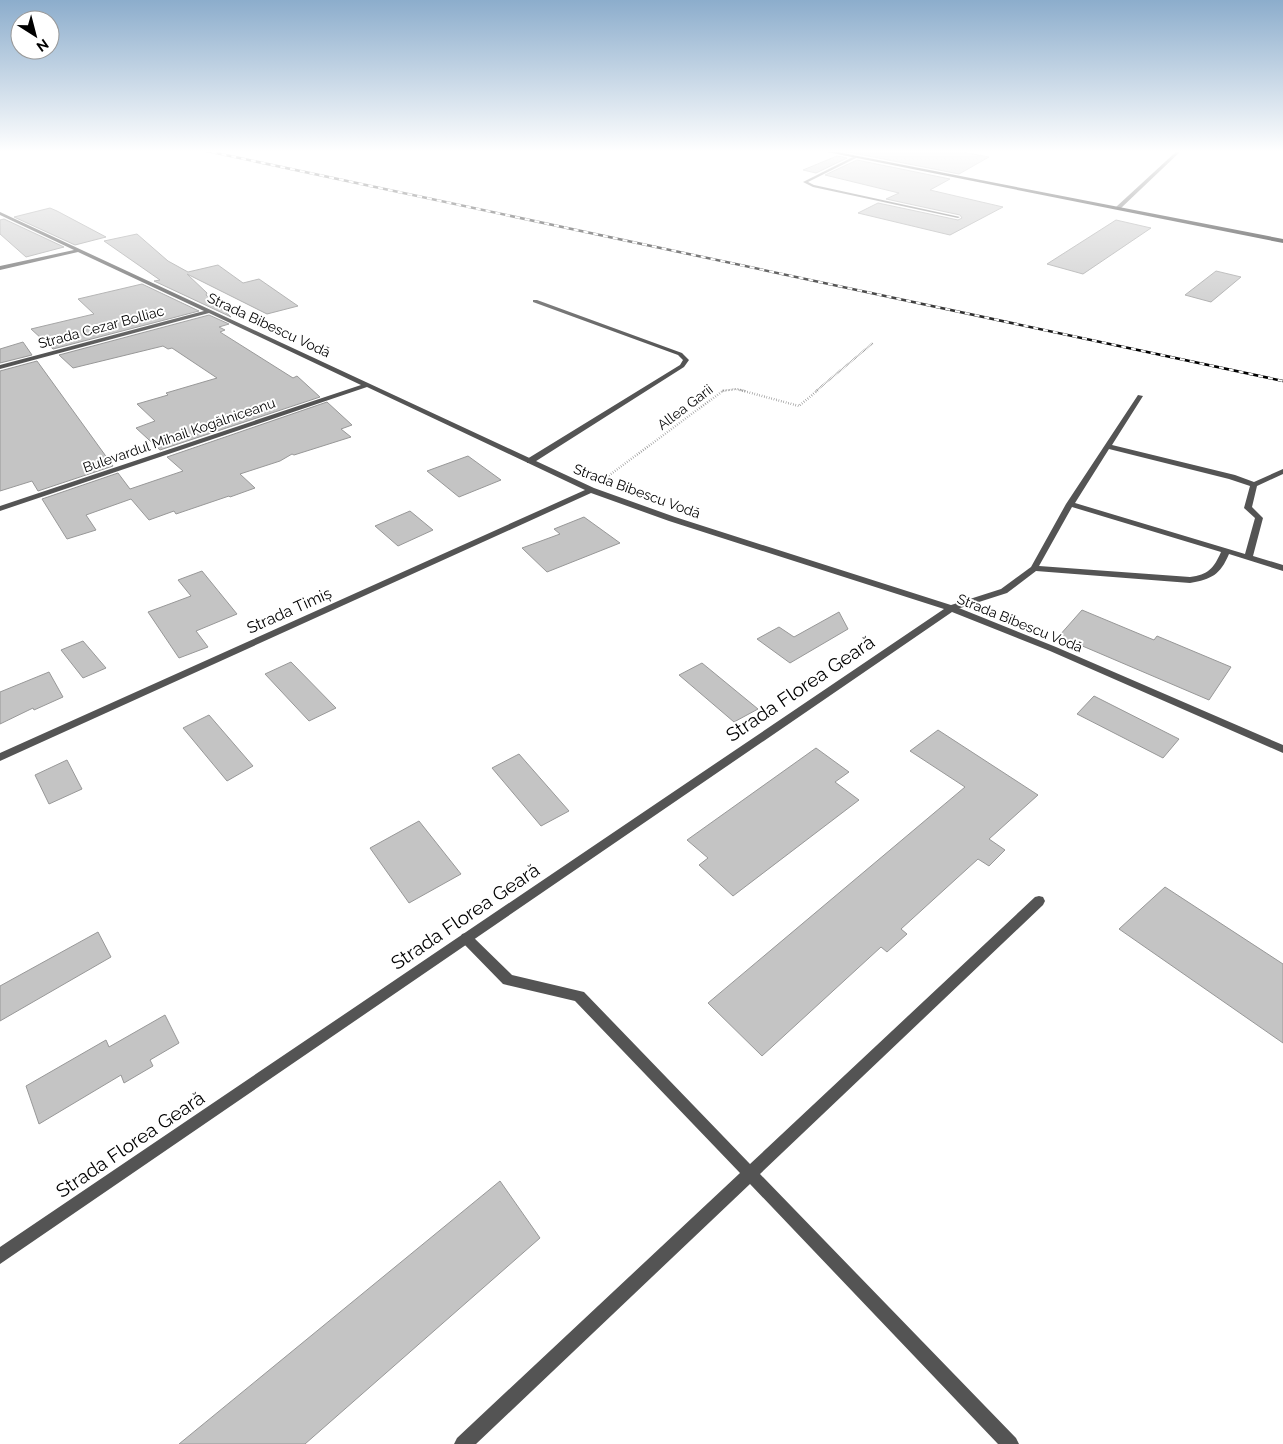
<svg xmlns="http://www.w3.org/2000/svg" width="1283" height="1444" font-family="Raleway,sans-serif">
  <rect width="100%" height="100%" fill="#fff"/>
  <path fill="#c4c4c4" stroke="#989898" d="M838 150H952L989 157 959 174Z
    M837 156 847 158 816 173 803 170Z
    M857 160 950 179 930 190 1003 207 950 235 858 213 878 203 958 220 962 218 960 215 886 199 899 193 825 175Z
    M50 208 57 211 106 237 75 245 14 217Z
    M4 219 64 247 26 257 0 234V220Z
    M1116 220 1151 228 1083 274 1047 264Z
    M137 234 168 261 188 272 218 265 243 283 259 279 298 306 267 314 187 274 207 293 206 295 231 317 154 281 160 280 104 241Z
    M1216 271 1241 277 1211 302 1185 295Z
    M142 284 199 311 53 349 31 329 94 314 78 299Z
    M209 315 229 324 219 327 225 330 220 332 293 378 297 376 320 397 160 450 136 428 155 421 137 404 168 395 166 393 217 378 172 348 168 349 163 346 73 368 59 355Z
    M23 342 32 355 0 363V349Z
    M37 361 113 466 38 491 32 481 0 491V371Z
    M327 402 352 425 341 429 351 437 294 455 292 454 280 461 240 474 255 488 230 497 229 496 176 514 174 511 149 520 131 499 86 515 96 530 67 539 42 499 118 473 130 489 183 471 167 457Z
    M468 456 501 480 459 497 427 471Z
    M410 511 433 530 398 546 375 526Z
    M584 517 620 543 547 572 522 548 560 534 554 529Z
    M202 571 237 614 196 631 208 647 179 658 148 612 191 596 178 580Z
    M1082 610 1154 640 1157 636 1231 667 1209 700 1059 636Z
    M839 612 848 629 790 663 757 639 779 627 794 637Z
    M83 641 106 668 83 678 61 650Z
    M291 662 336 708 309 721 265 674Z
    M702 663 758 709 734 722 679 675Z
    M49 672 63 697 34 710 33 708 0 724V692Z
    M1094 696 1179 739 1163 758 1077 714Z
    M209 715 253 766 227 781 183 728Z
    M938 730 1038 795 989 839 1005 850 989 866 978 859 901 929 907 934 887 952 881 947 762 1056 708 1003 965 787 910 751Z
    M816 748 849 772 835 782 859 800 733 896 699 865 708 858 687 840Z
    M519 754 569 811 541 826 492 768Z
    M67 760 82 789 49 804 35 775Z
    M419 821 461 874 409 903 370 848Z
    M1165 887 1283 964V1043L1119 929Z
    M98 932 111 957 0 1021V986Z
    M165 1015 179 1043 150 1060 153 1066 124 1083 121 1075 39 1124 26 1086 106 1040 109 1047Z
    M500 1181 540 1238 305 1444H179Z"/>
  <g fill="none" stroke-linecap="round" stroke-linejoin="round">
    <path stroke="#767676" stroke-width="2" stroke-dasharray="0.5 1" stroke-linecap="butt" d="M722 391 736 389 745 391
      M816 391 873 343"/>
    <path stroke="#767676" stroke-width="2.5" stroke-dasharray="0.5 2" stroke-linecap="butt" d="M740 390 799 406 818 390
      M607 477 724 390"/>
    <path fill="#545454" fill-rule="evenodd" d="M1178 150H1182L1120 209H1116V207Z
      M855 156 856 158 808 182 814 185 960 217 958 218 813 187 803 182Z
      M533 300H537L682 353 689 360 684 367 533 463H527V459L680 365 683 360 678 355 533 302Z
      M1138 395 1143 396 1112 445 1235 475 1254 482 1283 469V474L1257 486 1252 507 1263 518 1253 556 1283 565V571L1229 554C1220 575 1212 579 1190 583L1036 571 1007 593 954 610H948L947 608 948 606 1001 589 1031 567 1066 504ZM1109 449 1229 479 1250 486 1244 508 1255 518 1245 554 1075 503ZM1072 507 1221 552C1214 568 1208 575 1190 577L1039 566Z
      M1039 896 1043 897 1045 901 1043 905 760 1174 1016 1438 1019 1444H998L750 1184 476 1444H454L457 1438 740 1173 575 1001 503 984 462 942 460 938 462 934 466 933 470 934 512 975 584 992 750 1164 1035 897Z"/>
    <path fill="#545454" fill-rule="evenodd" d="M0 212 594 488 675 517 954 606 1056 647 1283 745V753L1050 651 952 612 0 1264V1247L944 609 669 521 591 493 0 761V753L585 490 367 387 0 511V506L361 385 209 313 0 369V365L204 311 78 252 0 270V266L74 250 0 215Z"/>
    <path fill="#000" fill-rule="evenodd" d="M817 150H827L1283 239V243Z"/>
    <g stroke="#000" stroke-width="2.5">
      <path id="rail" d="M202 150 1283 381"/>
    </g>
    <use href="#rail" stroke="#fff" stroke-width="2" stroke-dasharray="5" stroke-linecap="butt"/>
  </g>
  <linearGradient id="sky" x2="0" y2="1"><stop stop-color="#8cadcc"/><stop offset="0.43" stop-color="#fff"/><stop offset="1" stop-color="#fff" stop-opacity="0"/></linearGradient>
  <rect width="1283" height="352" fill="url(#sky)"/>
  <g text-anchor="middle" stroke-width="4" stroke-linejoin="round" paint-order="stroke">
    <g font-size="14" fill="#000" stroke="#fff">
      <text transform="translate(269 325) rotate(25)" y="5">Strada Bibescu Vodă</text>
      <text transform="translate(101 327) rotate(-15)" y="5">Strada Cezar Bolliac</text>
      <text transform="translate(685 407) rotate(-37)" y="5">Allea Garii</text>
      <text transform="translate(179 435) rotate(-19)" y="5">Bulevardul Mihail Kogălniceanu</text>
      <text transform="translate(637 491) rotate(20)" y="5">Strada Bibescu Vodă</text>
      <text transform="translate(1020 623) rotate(22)" y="5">Strada Bibescu Vodă</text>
    </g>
    <g font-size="16" fill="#000" stroke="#fff">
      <text transform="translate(289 610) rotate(-24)" y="6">Strada Timiș</text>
    </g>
    <g font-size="19" fill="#000" stroke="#fff">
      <text transform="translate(800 688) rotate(-34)" y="7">Strada Florea Geară</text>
      <text transform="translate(465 916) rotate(-34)" y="7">Strada Florea Geară</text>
      <text transform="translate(130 1144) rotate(-34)" y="7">Strada Florea Geară</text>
    </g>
  </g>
  <g transform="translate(35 35) rotate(144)"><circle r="24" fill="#ffffff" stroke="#999999"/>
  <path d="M0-4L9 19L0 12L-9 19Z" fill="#000000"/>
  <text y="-8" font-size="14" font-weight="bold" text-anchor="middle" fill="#000000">N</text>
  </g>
</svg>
